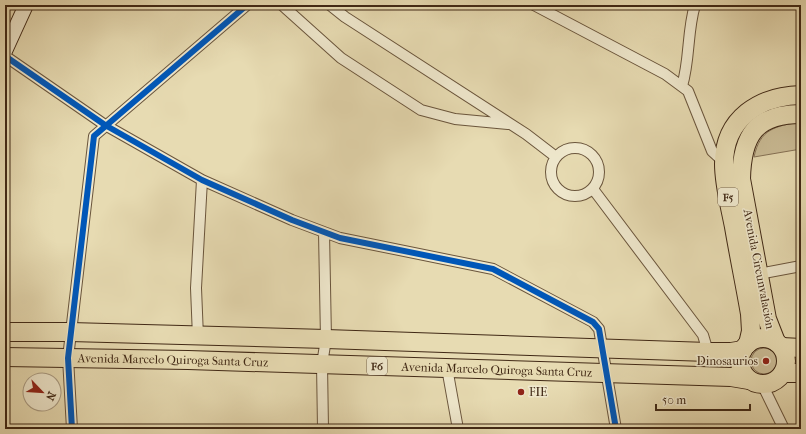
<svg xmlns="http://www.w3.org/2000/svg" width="806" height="434" font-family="'IM FELL French Canon',serif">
  <rect width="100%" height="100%" fill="#e7dbb2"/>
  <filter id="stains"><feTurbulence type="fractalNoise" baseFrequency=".005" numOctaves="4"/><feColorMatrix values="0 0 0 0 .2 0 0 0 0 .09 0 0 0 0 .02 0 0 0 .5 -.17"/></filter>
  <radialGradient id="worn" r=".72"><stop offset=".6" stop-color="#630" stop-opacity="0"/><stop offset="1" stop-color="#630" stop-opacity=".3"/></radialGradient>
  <path fill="#cbbd97" stroke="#867256" d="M801 122V149L754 157C760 129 775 126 801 122Z
    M751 361a13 13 0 1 1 26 0a13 13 0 1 1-26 0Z"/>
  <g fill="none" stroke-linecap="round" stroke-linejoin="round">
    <g stroke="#6a553c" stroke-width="12">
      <path id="street" d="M282 5 341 58 421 110 455 119 508 124
        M330 5 345 17 526 134 556 157
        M534 5 665 74 688 91 712 151 724 162
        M5 56 105 125 202 180 292 220 340 238 493 269 593 322 599 329 616 429
        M682 86C690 60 687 31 695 5
        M551 172a24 24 0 1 1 48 0a24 24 0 1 1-48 0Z
        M593 189 703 335 708 352
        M759 274 801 266
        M198 337 196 288 202 180
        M447 368 458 429
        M762 384 784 429
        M72 429 68 358 94 136 247 5
        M323 429 322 364 326 339 324 232"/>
    </g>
    <g stroke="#402815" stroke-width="16">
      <path id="secondary" d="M5 51 26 5"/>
    </g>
    <g stroke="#402815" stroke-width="20">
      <g id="highway">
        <path d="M5 332H70L326 339 708 352H731L743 350"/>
        <circle cx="763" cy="361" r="23"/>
        <path d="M776 342 767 319 741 179C742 135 756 114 801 114"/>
        <path d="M748 344 751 331 750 314C745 285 739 256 734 227 730 206 724 185 724 164 724 118 760 96 801 95"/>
        <path d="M782 347 801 348"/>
        <path id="s1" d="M5 357 188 360 731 377 749 380"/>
        <path d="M783 373H801"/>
      </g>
    </g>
    <use href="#street" stroke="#efe8cd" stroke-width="10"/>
    <use href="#secondary" stroke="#efe8cd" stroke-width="14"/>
    <use href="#highway" stroke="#e7dbb2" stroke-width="18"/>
    <g stroke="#efe8cd" stroke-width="8">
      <path id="cycleway" d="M5 56 105 125 202 180 292 220 340 238 493 269 593 322 599 329 616 429
        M72 429 68 358 94 136 247 5"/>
    </g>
    <use href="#cycleway" stroke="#0057b8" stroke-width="6"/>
  </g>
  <g fill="#8f2418" stroke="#efe8cd" stroke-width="1.5">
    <circle cx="766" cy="361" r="4"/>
    <circle cx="521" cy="392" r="4"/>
  </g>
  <g text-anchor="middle" stroke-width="3" stroke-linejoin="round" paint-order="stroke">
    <g fill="#efe8cd" stroke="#74624c" stroke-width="1">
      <rect x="718" y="188" width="20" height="18" rx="3"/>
      <rect x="367" y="357" width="20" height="18" rx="3"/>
    </g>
    <g font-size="11" font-weight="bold" fill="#402815">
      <text x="728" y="201">F5</text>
      <text x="377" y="370">F6</text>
    </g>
    <g font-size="12" fill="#402815" stroke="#efe8cd">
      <text transform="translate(759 269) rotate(79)" y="4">Avenida Circunvalación</text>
      <text dy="4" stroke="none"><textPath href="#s1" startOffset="168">Avenida Marcelo Quiroga Santa Cruz</textPath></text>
      <text dy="4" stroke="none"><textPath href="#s1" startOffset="492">Avenida Marcelo Quiroga Santa Cruz</textPath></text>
    </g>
    <g font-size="12" fill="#402815" stroke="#efe8cd" text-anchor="end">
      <text x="758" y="365">Dinosaurios</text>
      <text x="529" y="396" text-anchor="start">FIE</text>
    </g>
  </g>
  <rect width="806" height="434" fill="none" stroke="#e7dbb2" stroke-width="20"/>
  <rect x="6" y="6" width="794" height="422" fill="none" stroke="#402815" stroke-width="2"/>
  <rect x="10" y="10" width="786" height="414" fill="none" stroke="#402815"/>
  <g transform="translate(42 392) rotate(115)"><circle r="19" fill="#efe8cd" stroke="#a99b83"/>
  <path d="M0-3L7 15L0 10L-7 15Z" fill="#8f2418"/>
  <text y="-6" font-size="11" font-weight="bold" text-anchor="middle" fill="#402815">N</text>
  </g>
  <path d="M656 404v6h94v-6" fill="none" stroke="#402815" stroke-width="2"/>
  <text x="662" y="404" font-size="12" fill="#402815" stroke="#efe8cd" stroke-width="3" paint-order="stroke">50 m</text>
  <rect width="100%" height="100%" filter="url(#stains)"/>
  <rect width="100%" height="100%" fill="url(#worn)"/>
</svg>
